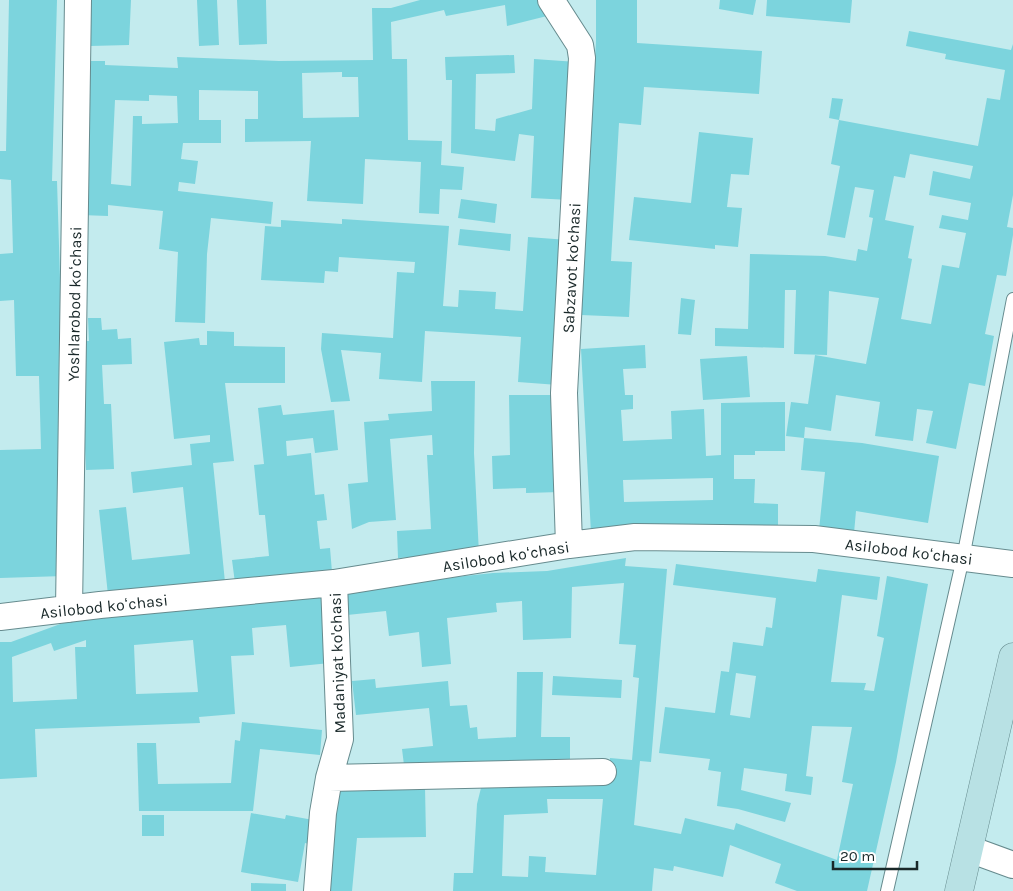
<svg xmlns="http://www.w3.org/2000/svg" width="1013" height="891" font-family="Karla,sans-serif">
  <rect width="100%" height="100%" fill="#c3ebee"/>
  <path fill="#7cd4dd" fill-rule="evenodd" d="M9 0H57L52 181H57L63 375 64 576 0 578V450L41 449 39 376H16L14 300 0 301V254L13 253 11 180 0 179V151H6Z
    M90 0H131L129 45 90 46Z
    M197 0H217L219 45 199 46Z
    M237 0H266L267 44 239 45Z
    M420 0H538L547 16 507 26 505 5 446 16 444 10 391 22 392 59H407L408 140 442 141 441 165 464 167 462 190 440 189 439 214 419 213 421 162 365 159 363 204 307 201 311 141 245 142V119H258V91L199 90V120H221V143H183L181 159 198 161 195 184 179 182 178 191 273 202 271 224 211 218 207 254 205 323 175 322 178 252 159 249 163 211 108 205V216L81 215 87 61H105V65L178 68 177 57 279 61 373 60 372 8H391ZM342 72V77H358L359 117 303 118 302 73ZM149 95 177 96 178 123 142 124V116H133L131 186 111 184 115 100 149 101Z
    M596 0H637V43L762 51 759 94 644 87 641 125 619 123 611 261 632 262 629 317 581 315 596 41Z
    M720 0H756L753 15 719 9Z
    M767 0H852L850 23 766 16Z
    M909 31 1011 50 1013 44V195L1007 227 1013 228V235L1006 276 997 275 985 334 994 336 985 386 969 383 956 449 926 443 933 411 917 409 913 441 875 436 880 402 836 395 831 431 805 427 804 438 786 436 791 402 808 404 815 355 866 364 879 298 829 291 827 355 794 354 796 290H785L784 348 715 346V328L748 329 750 254 825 256 856 261 858 249 867 251 873 218 869 217 874 190 855 187 845 238 827 235 840 166 831 164 839 120 978 146 987 98 1000 100 1005 70 945 59 946 54 906 46ZM910 154 973 166 970 179 933 171 929 195 971 203 968 220 942 215 939 228 966 233 959 268 942 265 931 324 901 319 912 259 908 258 914 226 885 220 894 176 905 178Z
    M514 55 515 73 476 74 475 129 495 131 496 119 532 109 534 59 577 62 570 200 531 198 534 136 519 134 515 161 451 153 452 80H446L445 57Z
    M832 98 843 99 839 120 829 118Z
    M699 132 753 138 749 175 731 174 727 207 742 208 738 247 715 245V249L629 240 634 197 691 203Z
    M461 199 497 204 495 223 458 218Z
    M342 219 449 226 443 306 458 307 459 290 496 292 495 309 523 311 528 237 568 240 558 385 518 382 521 337 425 331 422 382 379 379 381 353 341 350 350 401 331 402 321 349 322 333 393 338 397 272 414 273 415 262 339 257 338 272 325 271 324 283 261 280 265 226 281 227V220L342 224Z
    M460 229 511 234 510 251 458 245Z
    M681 298 695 300 691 335 678 334Z
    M88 318H101L102 330 117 329 118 339 131 338 132 364 102 365 104 404H111L114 469 86 470 80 341H89Z
    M207 331 234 332V346L285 347V383H225L234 461 213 463 225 582 108 595 99 510 126 507 132 560 190 554 183 487 133 493 131 472 192 465 190 444 210 442V435L174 439 164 342 199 338 200 345H207Z
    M645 345 646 368 623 369 625 395H633V409L621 410 623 441 672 439 671 411 704 409 706 456 721 455V403L785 402V451H755V455H734V479H755L754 503 778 504V527L591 533 581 349ZM713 478V500L624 502 623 480Z
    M747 356 750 397 703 400 700 359Z
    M431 381H475L474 453 479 554 398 558 397 531 431 529 427 455H433L432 435 390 439 396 520 369 522 352 529 348 484 368 482 364 422 389 420 388 414 432 411Z
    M509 395H559L560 492 526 493V488L493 489 492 456 510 455Z
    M281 405 283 415 334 410 338 450 315 453 313 438 286 441 287 456 311 453 315 495 324 494 327 520 317 521 320 549 330 548 332 572 235 583 232 560 269 556 265 515H259L254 465 264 464 258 408Z
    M804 438 862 443 939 456 928 523 856 511 854 533 819 530 825 472 801 470Z
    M626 558 625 566 667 569 651 762 640 761 634 825 681 834 685 818 734 830 736 823 837 860 853 784 842 782 852 727 812 726 806 776 813 777 811 795 785 791 787 774 744 768 741 790 791 803 785 822 738 809 717 806 721 772 708 770 710 759 659 753 665 707 715 713 721 671 729 672 733 642 763 646 766 627 772 628 776 598 673 585 676 564 816 582 818 569 880 577 877 600 842 595 831 682 866 683 864 690 874 691 884 638 877 636 887 576 928 584 896 762 867 891H797L775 883 781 864 730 845 723 877 674 866 673 871 654 868 652 891H453L454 873H473L477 804 482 784 608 781 610 758 632 760 639 678 633 677 636 645 619 644 624 583 572 587 571 638 523 640 522 601 496 603 497 612 447 618 451 664 422 667 419 632 389 636 386 611 347 615 344 589 493 573 547 571ZM736 673 756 676 750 718 730 715ZM547 799H603L596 875 545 872 546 857 529 856 528 877 502 876 504 815 548 813Z
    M325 597 330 663 290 667 286 625 252 628 254 655 231 656 235 714 199 717 200 723 35 729 37 777 0 779V642H11L85 615ZM86 640V647H75L77 699 13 702 12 657 51 643 54 651ZM193 640 198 692 136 694 134 645Z
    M517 672H543L541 737H570V763L405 773 402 749 433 746 429 708 356 715 352 681 375 679 376 688 448 681 450 706 467 705 470 728 477 727 478 739 516 737Z
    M553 676 622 680 621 698 552 695Z
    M242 722 322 730 320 755 260 749 253 811H139L137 743H156L158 784 231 783 235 740 240 741Z
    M334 787H425L426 837 357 838 352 891H326Z
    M251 813 285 819 286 815 313 820 309 844 305 843 298 882 241 872Z
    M142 815H164V836H142Z
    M251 883 286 884V891H251Z"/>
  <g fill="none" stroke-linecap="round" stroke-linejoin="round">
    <g stroke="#668b8e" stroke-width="14">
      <path id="lane" d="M887 891 963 558 1013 299"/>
    </g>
    <g stroke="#668b8e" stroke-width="28">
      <path id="street" d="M551 0 580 45 582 58 564 393 569 545
        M69 609 78 0
        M0 617 100 605 334 583 569 545 635 537 814 539 1013 564
        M329 778 603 772
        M969 849 1013 865
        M317 891 323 813 329 778 340 739 334 583"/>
    </g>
    <g stroke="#668b8e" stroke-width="29">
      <path id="secondary" d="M959 891 1013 657"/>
    </g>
    <use href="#lane" stroke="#fff" stroke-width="12"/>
    <use href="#street" stroke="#fff" stroke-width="26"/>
    <use href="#secondary" stroke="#b8e1e4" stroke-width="28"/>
  </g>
  <g text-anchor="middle" stroke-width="5" stroke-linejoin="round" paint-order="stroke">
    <g font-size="16" fill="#192829" stroke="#fff">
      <text transform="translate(571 268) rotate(-87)" y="6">Sabzavot ko'chasi</text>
      <text transform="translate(74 304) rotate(-89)" y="6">Yoshlarobod koʻchasi</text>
      <text transform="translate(909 551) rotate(7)" y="6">Asilobod koʻchasi</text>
      <text transform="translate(506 556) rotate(-9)" y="6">Asilobod koʻchasi</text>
      <text transform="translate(104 606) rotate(-6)" y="6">Asilobod koʻchasi</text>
      <text transform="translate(337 663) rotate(-92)" y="6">Madaniyat ko'chasi</text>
    </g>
  </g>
  <path d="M833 861v8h84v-8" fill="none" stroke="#192829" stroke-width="2.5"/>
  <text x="840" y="861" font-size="15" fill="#192829" stroke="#ffffff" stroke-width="4" paint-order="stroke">20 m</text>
</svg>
